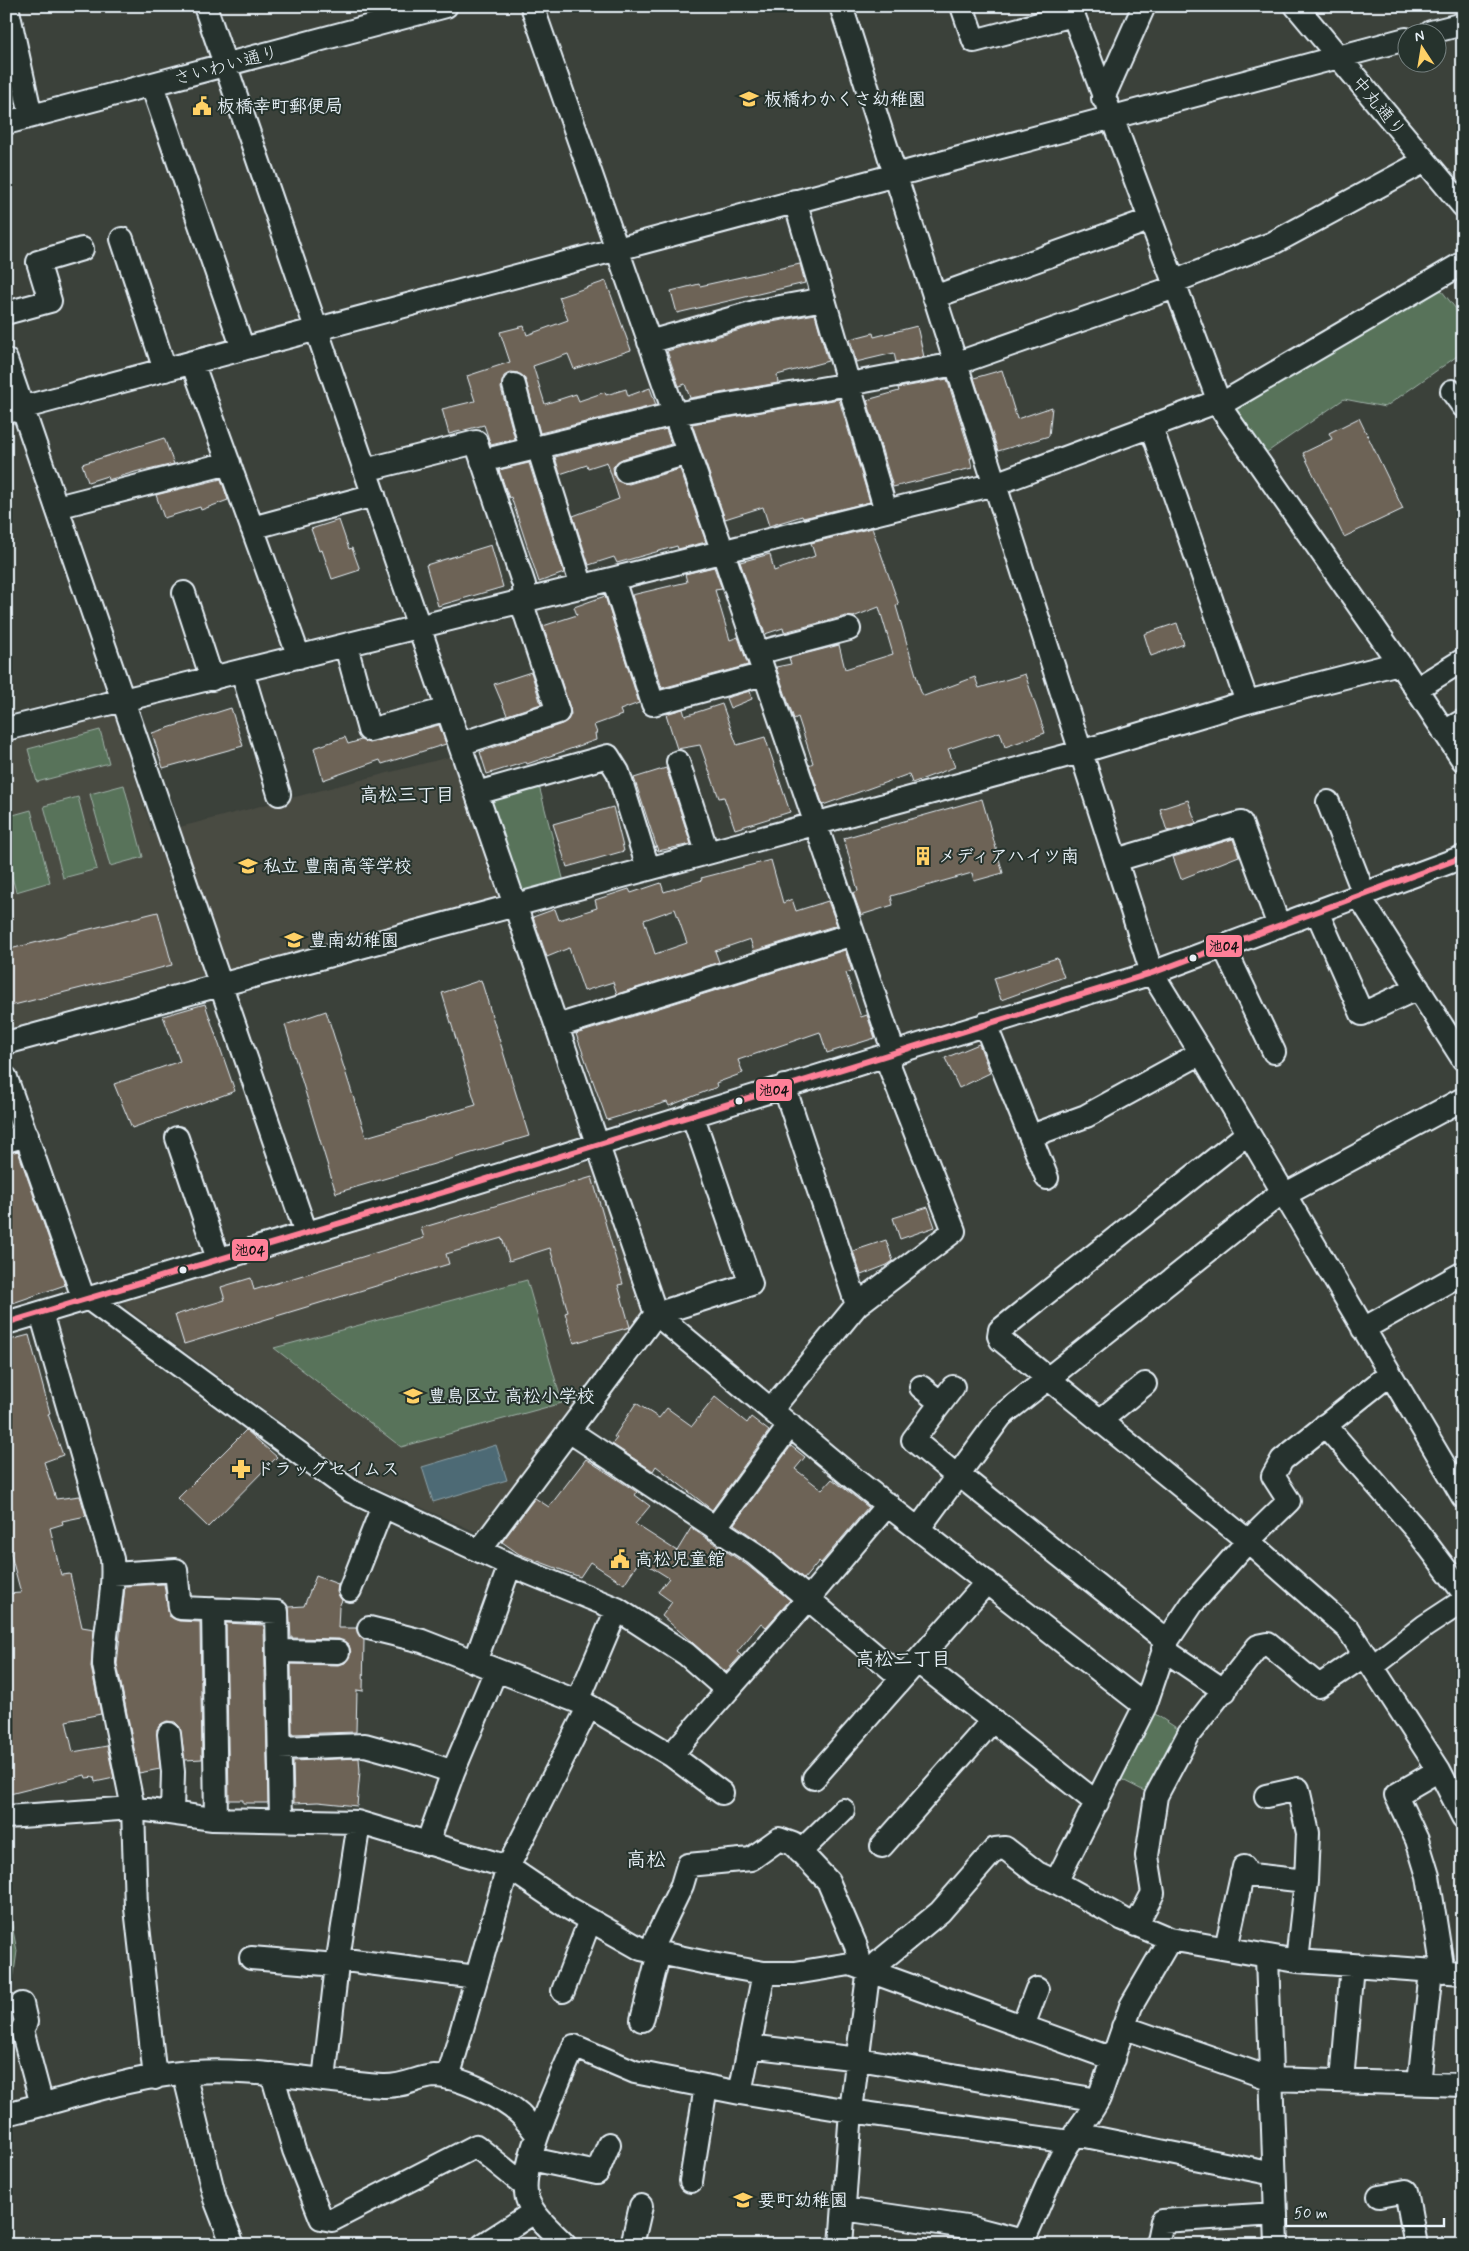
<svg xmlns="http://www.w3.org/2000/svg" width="1469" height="2251" font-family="Mynerve,'Klee One',sans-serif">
  <rect width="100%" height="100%" fill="#3b413a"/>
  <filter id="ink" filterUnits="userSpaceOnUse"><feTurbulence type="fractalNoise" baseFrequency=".02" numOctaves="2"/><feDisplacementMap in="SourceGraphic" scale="10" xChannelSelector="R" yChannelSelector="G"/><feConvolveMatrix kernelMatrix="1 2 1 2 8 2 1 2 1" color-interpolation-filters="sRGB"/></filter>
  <g filter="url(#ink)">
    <path fill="#4a4b43" d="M115 715 153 834 453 756 500 898 226 973 205 974 197 978 6 1029V777L14 775 6 742Z
      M585 1162 597 1169 645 1308 485 1529 474 1531 358 1479 126 1308 124 1301Z"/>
    <path fill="#58735a" stroke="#a0b2a9" d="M1438 286 1463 318V352L1385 407 1344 399 1263 455 1233 409Z
      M100 730 109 763 37 782 28 749Z
      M124 785 143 857 110 866 90 794Z
      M539 786 564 882 520 893 489 800Z
      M78 797 97 869 63 878 44 806Z
      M31 810 50 882 16 892 6 854V817Z
      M527 1280 562 1403 401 1447 274 1348Z
      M1152 1712 1181 1731 1148 1793 1117 1777Z
      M6 1894 17 1951 13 1980 6 1986Z"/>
    <path fill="#4e6b74" stroke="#8ca1a9" d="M496 1445 507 1480 433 1502 422 1467Z"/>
    <path fill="#6d6357" stroke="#e8f1f8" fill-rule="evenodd" d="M800 264 805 283 677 313 671 291 699 284 700 286Z
      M606 281 631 350 574 369 568 354 533 366 545 404 576 394 579 401 605 392 606 395 626 389 628 396 650 388 656 405 540 433 526 381 518 373 511 372 504 376 501 388 515 439 491 445 484 425 449 434 442 409 475 401 467 376 510 362 500 332 524 326 527 335 568 320 559 297Z
      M815 314 828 361 777 375 778 383 690 398 685 384 679 386 667 351 761 324Z
      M917 326 924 357 896 362 894 353 856 362 850 339 873 333 874 337Z
      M1002 370 1017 419 1052 407 1049 436 998 451 974 378Z
      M947 379 972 458H970L972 468 893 487 867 400 899 391 898 388Z
      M839 399 870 502 803 518 802 516 769 526 763 507 725 519 692 424Z
      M1359 418 1403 509 1344 537 1303 453 1332 439 1329 433Z
      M666 429 671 444 622 459 613 467 614 475 617 481 629 484 680 469 706 542 678 549 677 546 617 563 614 557 589 565 573 516 619 499 607 462 588 468 587 465 560 474 555 457Z
      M164 438 174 464 148 470H142L108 480 107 476 88 482 82 464Z
      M529 463 564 573 539 582 511 497 509 498 499 470Z
      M221 479 228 500 201 510 200 507 164 518 156 495Z
      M339 520 349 549 352 548 360 570 332 579 322 550 319 551 311 529Z
      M872 528 899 605 896 606 921 692 924 696 975 677 979 688 1025 674 1045 733 1005 747 1000 732 948 749 955 767 912 783 909 774 823 805 809 765 813 763 798 717 794 719 776 667 791 664 789 658 839 645 845 669 893 654 879 607 853 617 846 616 784 632 783 628 765 634 740 562 770 554 774 571 815 556 811 543Z
      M491 545 503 587 438 606 426 565Z
      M714 567 722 589 715 590 730 640 738 637 748 665 662 688 632 595 687 582 685 574Z
      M605 596 639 703 620 710 622 715 594 725 597 733H595L596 740 527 764 526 762 487 774 480 752 562 724 568 720 571 714 570 708 543 626 577 615 574 607Z
      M1177 623 1184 644 1151 656 1144 634Z
      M531 672 541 704 507 715 494 684Z
      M750 691 752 699 730 708 726 698Z
      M722 704 737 745 765 737 790 812 735 829 724 797 719 798 700 745 677 749 666 714 683 709 685 716Z
      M231 708 243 746 163 768 152 733Z
      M439 725 446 744 382 764 380 760 323 780 314 748 345 737 348 744 361 740 369 743Z
      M666 768 691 844 658 851 634 778Z
      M982 799 1003 873 974 881 972 873 891 896 893 905 861 915 853 893 858 891 844 838Z
      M1188 800 1196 823 1167 831 1160 809Z
      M613 807 624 851 567 867 553 824Z
      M1233 839 1239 856 1181 879 1173 857Z
      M771 860 783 903 792 899 796 911 828 901 837 925 754 951 750 939 715 951 719 962 617 994 613 982 584 991 569 948 547 957 533 917 555 909 559 920 597 908 595 900 629 889 631 893 661 883 664 892 702 880 701 878ZM675 909 687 943 655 954 644 920Z
      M158 912 172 965 6 1007V950Z
      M845 950 852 971 846 973 861 1017 867 1015 875 1038 827 1053 820 1032 738 1060 743 1073 716 1083 717 1087 669 1106 667 1102 607 1120 576 1034Z
      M1057 958 1064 977 1001 1000 994 978Z
      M481 980 529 1136 336 1193 285 1025 326 1011 366 1137 476 1105 442 993Z
      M205 1004 235 1091 132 1128 114 1084 180 1061 163 1016Z
      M979 1044 990 1073 959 1088 945 1058Z
      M18 1151 65 1285 10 1304 6 1295V1154Z
      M592 1177 623 1284 618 1285 630 1327 574 1343 565 1313 568 1312 550 1248 509 1261 502 1238 446 1254 449 1264 184 1344 175 1315 225 1300 221 1287 251 1278 254 1290 424 1238 421 1228Z
      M928 1207 935 1227 900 1239 893 1218Z
      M886 1240 893 1261 887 1265 861 1275 853 1251Z
      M29 1335 50 1413 48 1414 63 1455 44 1462 56 1499 80 1496 86 1516 62 1521 63 1524 50 1528 61 1575 70 1574 82 1627 94 1629 91 1667 101 1714 66 1721 73 1752 107 1746 114 1778 95 1782 94 1777 86 1778 85 1775 6 1795V1594L21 1593 6 1536V1341Z
      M715 1397 747 1423 751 1417 769 1431 712 1510 656 1466 653 1471 612 1444 617 1438 614 1437 636 1403 659 1418 667 1408 692 1426Z
      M246 1430 277 1457 208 1527 178 1498Z
      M791 1446 805 1457 795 1469 822 1490 832 1479 868 1507 821 1563 819 1561 804 1579 763 1544 734 1524Z
      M586 1459 637 1492 635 1495 650 1506 635 1524 677 1551 691 1528 747 1565 790 1600 766 1627 761 1623 737 1652 741 1655 726 1672 662 1616 672 1602 658 1592 669 1578 640 1560 624 1584 590 1562 580 1577 519 1554 502 1542 535 1498 549 1507Z
      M316 1576 338 1584 337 1592 342 1600 339 1607 338 1628H356L360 1637 364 1640 363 1691 357 1690 356 1732 292 1734 291 1664 338 1665 345 1663 351 1653 349 1645 339 1639 291 1638 289 1607 304 1606Z
      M164 1584 169 1616 179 1621 200 1622 202 1759 185 1760 180 1727 175 1722 167 1721 161 1724 157 1729 160 1769 139 1773 117 1664 125 1586Z
      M226 1623 264 1625 268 1803H243V1800H229Z
      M359 1758 360 1771 357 1806 318 1802 294 1803 293 1761Z"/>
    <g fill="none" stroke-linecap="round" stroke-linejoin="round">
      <g stroke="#e8f1f8" stroke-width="26">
        <path id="minor" d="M7 6 31 116
          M205 6 656 1314 480 1550
          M532 6 723 552 894 1053
          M841 6 1152 973 1201 1053 1463 1497
          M962 6 974 41 1073 15
          M1070 6 1222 410 1399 663 1463 760
          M1296 6 1463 206
          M1431 32 1463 24
          M152 85 243 349
          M1103 98 1144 6
          M6 123 446 6
          M795 201 886 511
          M122 239 165 370
          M1173 282 1273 243 1425 161
          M934 297 1149 220
          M6 313 50 301 38 262 82 249
          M649 342 758 311 824 299
          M6 360 306 1233
          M192 362 299 657
          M514 385 531 449
          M1452 391 1463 406
          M6 412 1406 39
          M1151 427 1247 702
          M538 447 582 587
          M482 461 674 414 849 384 955 364 1175 287
          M365 470 476 442 524 585 525 613 558 712 460 744
          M626 471 688 453
          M57 507 229 463
          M252 528 374 495
          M613 579 653 704 764 674
          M184 593 212 679
          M346 646 369 730 448 709
          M757 653 849 629
          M242 671 279 794
          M1416 689 1463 660
          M6 729 995 484 1208 405 1230 399 1463 263
          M1444 732 1463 721
          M678 762 707 852
          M477 793 608 756 618 772 648 868
          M1328 802 1364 894
          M1116 860 1241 823 1279 926
          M1359 896 1463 1059
          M1317 912 1362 1014 1418 988
          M1224 947 1274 1052
          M985 1024 1047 1178
          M557 1026 853 934
          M6 1043 1080 752 1247 702 1399 663
          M6 1078 84 1300
          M784 1086 857 1305
          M1248 1133 1000 1330 999 1336 1001 1340 1248 1541 1348 1629 1439 1770 1463 1817
          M1031 1136 1086 1116 1201 1053
          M177 1138 218 1259
          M6 1141 27 1135
          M1284 1195 1463 1099
          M89 1299 351 1491 510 1565 617 1609 686 1654 727 1690
          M41 1313 112 1559C115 1595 104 1629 104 1665L133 1808 136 1908 155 2078
          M656 1314 854 1479 1145 1706
          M656 1314 751 1284 692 1114
          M6 1323 451 1190 1152 973 1463 857
          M1363 1329 1463 1273
          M921 1387 941 1403
          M953 1387 913 1440 957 1476
          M771 1410 857 1305 954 1231 885 1055
          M1101 1420 1145 1384
          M1325 1425 1417 1531 1463 1592
          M569 1431 755 1554 902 1678
          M958 1474 1167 1641
          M715 1528 790 1425
          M919 1528 1001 1416 1282 1192
          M113 1574 176 1570 180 1608 277 1612 281 1820
          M350 1590 383 1506
          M213 1609 216 1819
          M369 1628 422 1641 589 1706 508 1867 448 2078
          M1163 1649 1225 1691
          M278 1651 338 1652
          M917 1661 1097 1803
          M475 1662 510 1565
          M1373 1666 1425 1626 1463 1601
          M578 1701 617 1609
          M589 1706 671 1755 722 1793
          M169 1734 173 1772 172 1813
          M280 1748 365 1745 412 1758 453 1772
          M671 1755 809 1598 888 1504
          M1439 1770 1396 1795 1417 1840 1428 1876 1443 1972
          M814 1778 987 1582
          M1266 1796 1298 1789 1308 1833 1306 1881 1297 1961
          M6 1817 133 1808 213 1819 357 1822 508 1867 567 1907 641 1949 712 1964 764 1973H795L850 1964 1113 2059
          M427 1844 453 1772 496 1670
          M882 1846 993 1720
          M800 1852 843 1810
          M1242 1874 1306 1881
          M1056 1882 1123 1919 1170 1939 1297 1961 1463 1973
          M1136 1925 1153 1893 1147 1856 1156 1796 1189 1734 1258 1646 1268 1644 1319 1686 1365 1655
          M1226 1948 1244 1867
          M650 1951 682 1885 688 1865 751 1859 779 1839 793 1844 828 1881 856 1946 861 1967
          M1267 1957 1277 2245
          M251 1958 337 1965
          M338 1959 476 1977
          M563 1991 590 1920
          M22 2004 26 2022 22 2030 42 2105
          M642 2020 659 1953
          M1023 2026 1037 1989
          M1123 2027 1272 2079 1463 2085
          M749 2046 859 2059 1098 2100
          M184 2073 215 2199 233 2245
          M272 2074 294 2150 321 2218 332 2220 476 2146 524 2185
          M324 2080 337 1965 359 1823
          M1342 2081 1352 1965
          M1419 2084 1431 1971
          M740 2093 764 1973
          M6 2114C61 2101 116 2081 172 2074 242 2065 312 2081 383 2086 404 2087 418 2077 434 2076 459 2076 501 2097 520 2114 526 2120 531 2127 537 2134
          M1076 2134 1274 2174
          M531 2159 597 2173 609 2144
          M691 2181 706 2086
          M1379 2196 1406 2191 1416 2245
          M844 2209 973 2228 1023 2241
          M483 2245 534 2212
          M565 2245C553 2232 535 2218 528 2201 515 2171 561 2078 574 2046L635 2072 740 2093 851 2111 1070 2142
          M632 2245 641 2206
          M841 2245 851 2111 867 1983 879 1962 940 1912 995 1849 1005 1848 1037 1873 1056 1882 1145 1706 1167 1641 1192 1604 1248 1541 1289 1501 1273 1476 1282 1460 1390 1374
          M1021 2245C1038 2211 1049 2175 1069 2143 1079 2127 1091 2114 1099 2098L1131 2006 1170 1939
          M1157 2245 1162 2221 1276 2214"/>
      </g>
      <use href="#minor" stroke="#26332d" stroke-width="22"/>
      <g stroke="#26332d" stroke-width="10">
        <path id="bus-1" d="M6 1323 451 1190 1152 973 1463 857"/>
      </g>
      <use href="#bus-1" stroke="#ff8098" stroke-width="6"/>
    </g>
  </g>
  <defs>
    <g id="school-bare" transform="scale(1.5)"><path d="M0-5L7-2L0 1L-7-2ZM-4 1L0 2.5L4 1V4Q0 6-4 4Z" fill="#ffd166" stroke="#26332d" stroke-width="2.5" paint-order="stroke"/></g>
    <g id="civic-bare" transform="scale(1.5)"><path d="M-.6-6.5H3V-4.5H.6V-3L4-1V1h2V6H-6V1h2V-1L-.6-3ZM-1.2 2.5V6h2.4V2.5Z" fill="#ffd166" stroke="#26332d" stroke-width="2.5" paint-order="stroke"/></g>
    <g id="building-bare" transform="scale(1.5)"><path d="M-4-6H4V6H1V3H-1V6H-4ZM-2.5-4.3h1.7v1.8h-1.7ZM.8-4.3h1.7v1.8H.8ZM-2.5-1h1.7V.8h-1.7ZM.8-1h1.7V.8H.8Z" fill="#ffd166" stroke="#26332d" stroke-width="2.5" paint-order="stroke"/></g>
    <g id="pharmacy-bare" transform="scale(1.5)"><path d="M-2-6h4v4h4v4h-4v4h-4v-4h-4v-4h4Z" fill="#ffd166" stroke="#26332d" stroke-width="2.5" paint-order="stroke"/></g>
  </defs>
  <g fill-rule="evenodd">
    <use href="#school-bare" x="749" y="99"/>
    <use href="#civic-bare" x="202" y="106"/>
    <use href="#building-bare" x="923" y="856"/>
    <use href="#school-bare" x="248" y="866"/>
    <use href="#school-bare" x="294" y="940"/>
    <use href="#school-bare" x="413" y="1396"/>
    <use href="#pharmacy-bare" x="241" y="1469"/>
    <use href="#civic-bare" x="620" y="1559"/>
    <use href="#school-bare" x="743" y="2200"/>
  </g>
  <g fill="#e8f1f8" stroke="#26332d" stroke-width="2">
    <circle cx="1193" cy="958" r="4.5"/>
    <circle cx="739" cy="1101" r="4.5"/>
    <circle cx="183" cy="1270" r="4.5"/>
  </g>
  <g text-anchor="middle" stroke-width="4" stroke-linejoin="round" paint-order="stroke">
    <g font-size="18" fill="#e8f1f8" stroke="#26332d">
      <text transform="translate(226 65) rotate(-15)" y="6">さいわい通り</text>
      <text transform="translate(1379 106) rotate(50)" y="6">中丸通り</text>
    </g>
    <g font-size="18" font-weight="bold" fill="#e8f1f8" stroke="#26332d" text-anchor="start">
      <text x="764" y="105">板橋わかくさ幼稚園</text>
      <text x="217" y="112">板橋幸町郵便局</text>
      <text x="938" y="862">メディアハイツ南</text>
      <text x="263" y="872">私立 豊南高等学校</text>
      <text x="309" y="946">豊南幼稚園</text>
      <text x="428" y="1402">豊島区立 高松小学校</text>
      <text x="256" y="1475">ドラッグセイムス</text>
      <text x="635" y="1565">高松児童館</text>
      <text x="758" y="2206">要町幼稚園</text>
    </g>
    <g font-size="19" font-weight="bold" fill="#e8f1f8" stroke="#26332d">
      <text x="407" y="801">高松三丁目</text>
      <text x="903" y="1665">高松二丁目</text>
    </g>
    <g font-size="20" font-weight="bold" fill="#e8f1f8" stroke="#26332d">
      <text x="646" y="1866">高松</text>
    </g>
  </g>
  <g stroke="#26332d" stroke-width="2">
    <rect x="1205" y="934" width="38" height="24" rx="5" fill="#ff8098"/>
    <rect x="755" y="1078" width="38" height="24" rx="5" fill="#ff8098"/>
    <rect x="231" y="1238" width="38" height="24" rx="5" fill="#ff8098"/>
  </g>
  <g font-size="14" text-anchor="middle" font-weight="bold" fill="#111">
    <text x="1224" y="951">池04</text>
    <text x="774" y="1095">池04</text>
    <text x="250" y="1255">池04</text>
  </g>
  <rect width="1469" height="2251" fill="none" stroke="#26332d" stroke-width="25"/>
  <rect x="12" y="12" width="1444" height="2226" fill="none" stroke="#e8f1f8" stroke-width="2" filter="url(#ink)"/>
  <g transform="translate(1422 48) rotate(348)"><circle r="24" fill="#26332d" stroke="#747f7e"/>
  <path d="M0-4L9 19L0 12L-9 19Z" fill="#ffd166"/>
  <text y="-8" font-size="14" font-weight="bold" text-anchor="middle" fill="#e8f1f8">N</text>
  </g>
  <path d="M1286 2218v8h158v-8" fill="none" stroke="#e8f1f8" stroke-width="2.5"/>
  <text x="1294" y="2218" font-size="15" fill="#e8f1f8" stroke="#26332d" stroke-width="4" paint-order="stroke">50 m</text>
</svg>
